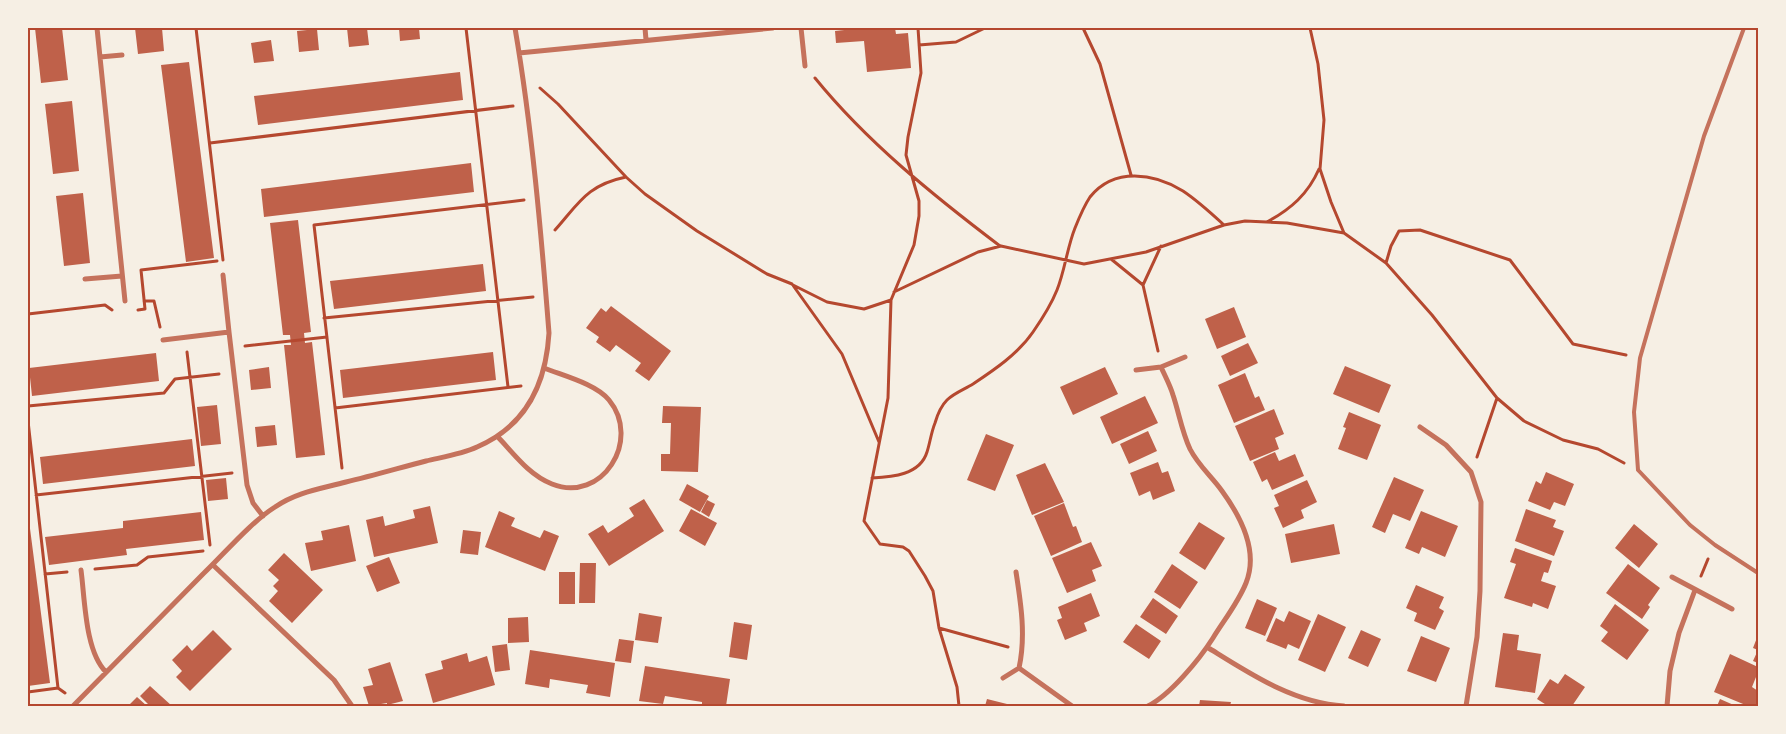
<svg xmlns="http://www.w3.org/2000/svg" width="1786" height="734" font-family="'Fira Sans Condensed',sans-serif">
  <rect width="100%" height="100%" fill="#f6efe4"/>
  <path fill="#bf614a" d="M35 28H62L68 80 41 83Z
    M135 28H162L164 51 138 54Z
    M347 28H367L369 45 349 47Z
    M399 28H419L420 39 400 41Z
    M863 28H895L896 34 908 33 911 68 867 72 864 41 836 43 835 31Z
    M317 29 319 50 299 52 297 31Z
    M271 40 274 61 254 63 251 43Z
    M189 62 214 258 186 262 161 65Z
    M460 72 463 100 258 125 254 96Z
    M72 101 79 171 53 174 45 104Z
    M471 163 474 192 264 217 261 189Z
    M83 193 90 263 64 266 56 196Z
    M298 220 311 332 304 333 305 343 312 342 325 455 296 458 284 345H291L290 335H283L270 223Z
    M483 264 486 291 334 309 330 281Z
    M611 306 671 351 649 381 635 371 641 363 616 345 610 352 596 342 599 337 586 328 601 308 606 312Z
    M1234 307 1246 337 1217 349 1205 319Z
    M1248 343 1258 363 1230 376 1221 356Z
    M493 352 496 380 343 398 340 370Z
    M156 353 159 381 32 396 29 368Z
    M1345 366 1391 385 1379 413 1333 394Z
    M269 367 271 388 251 390 249 370Z
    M1105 367 1118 394 1073 415 1060 387Z
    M1245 373 1255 398 1259 396 1265 410 1234 423 1218 385Z
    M1145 396 1158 423 1112 444 1100 417Z
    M217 405 221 444 201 446 197 407Z
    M663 406 701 407 698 472 661 471V454H670L671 423H662Z
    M1274 409 1284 434 1275 438 1279 449 1250 461 1235 426Z
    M1349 412 1381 425 1367 460 1338 449 1346 428 1343 427Z
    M275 425 277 445 257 447 255 427Z
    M1148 431 1157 451 1129 464 1120 444Z
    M986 434 1014 445 995 491 967 480Z
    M192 439 195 466 43 484 40 457Z
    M1275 452 1279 461 1295 454 1304 476 1272 490 1267 479 1262 482 1253 462Z
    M1158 462 1162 473 1168 471 1175 491 1153 500 1150 491 1139 496 1130 473Z
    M1045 463 1064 502 1032 515 1016 475Z
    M1546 472 1574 484 1565 506 1554 502 1550 510 1528 501 1536 481 1541 484Z
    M1394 477 1424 490 1410 521 1393 514 1385 533 1372 527Z
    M226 478 228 499 208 501 206 480Z
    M1307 480 1317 502 1301 510 1304 518 1283 528 1274 508 1279 506 1274 495Z
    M687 484 709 496 700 512 679 500Z
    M644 499 664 531 609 566 588 534 603 525 608 533 634 516 629 508Z
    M707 500 715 504 709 517 701 512Z
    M1064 503 1073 527 1076 526 1082 542 1051 556 1034 516Z
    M430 506 438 543 374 557 366 520 383 516 385 526 415 518 413 510Z
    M691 509 717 523 705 546 679 531Z
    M1526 509 1556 520 1553 527 1564 531 1554 556 1515 541Z
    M499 511 515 518 511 526 540 538 544 530 559 536 545 571 485 547Z
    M1421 511 1458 526 1445 557 1422 547 1419 554 1405 548Z
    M201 512 204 540 126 549 127 555 49 565 45 537 123 528V521Z
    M28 513 50 683 28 686Z
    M1199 522 1225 538 1205 570 1179 553Z
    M1334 524 1340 554 1291 563 1285 534Z
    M1634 524 1658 544 1639 568 1615 548Z
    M349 525 356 561 311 571 305 543 323 540 321 531Z
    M463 530 481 532 478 555 460 553Z
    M1091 542 1102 566 1092 570 1096 581 1067 593 1052 558Z
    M1515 548 1552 561 1548 573 1544 572 1541 581 1556 586 1548 609 1533 603 1532 607 1504 598 1516 564 1510 562Z
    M284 553 323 590 292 623 269 601 278 591 273 586 279 580 268 570Z
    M389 557 400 583 377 592 366 566Z
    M580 563H596L595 603H579Z
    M1172 564 1198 582 1180 609 1154 592Z
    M1628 564 1660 588 1648 605 1650 607 1642 619 1606 593Z
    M559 572H575V604H559Z
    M1416 585 1444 597 1439 608 1444 611 1435 630 1414 621 1417 613 1406 608Z
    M1091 593 1100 616 1084 623 1087 631 1065 640 1057 620 1062 618 1058 607Z
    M1153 598 1178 616 1166 634 1140 617Z
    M1257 599 1277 608 1265 636 1245 628Z
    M1615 604 1649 630 1627 660 1601 641 1608 632 1600 626Z
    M1289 611 1311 621 1299 649 1288 644 1286 649 1266 641 1276 618 1284 622Z
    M639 613 662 617 658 643 635 640Z
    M1318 614 1346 627 1325 672 1298 660Z
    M528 617 529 642 508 643V618Z
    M734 622 752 625 747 660 729 657Z
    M1136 624 1161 641 1149 659 1123 642Z
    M213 630 232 649 190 691 176 677 182 671 172 660 187 645 192 651Z
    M1361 630 1381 639 1368 667 1348 658Z
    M1503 633 1519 635 1517 650 1541 654 1535 693 1495 687Z
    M1758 635V663L1753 661 1758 650 1753 648Z
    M1421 636 1450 648 1436 682 1407 671Z
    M619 639 634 641 631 663 615 661Z
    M507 644 510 670 495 672 492 646Z
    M530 650 615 663 610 697 586 693 588 685 550 679 549 688 525 684Z
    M467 653 469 662 487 656 495 685 433 703 425 674 443 669 441 661Z
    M1730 654 1758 667V672L1752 687 1758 691V700L1756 706H1748L1714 692Z
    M390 662 403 701 387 705V703L369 706 363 687 373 685 368 669Z
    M645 666 730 679 726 706H702V702L665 696 663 704 639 701Z
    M1565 674 1585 687 1572 706H1548L1537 699 1550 679 1558 684Z
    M150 686 172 706H150L140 696Z
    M137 697 147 706H128Z
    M987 699 1015 706H985Z
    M1720 699 1736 706H1717Z
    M1200 700 1231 702 1230 706H1199Z"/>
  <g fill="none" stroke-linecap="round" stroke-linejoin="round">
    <path stroke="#b5482f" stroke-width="3" d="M196 28 223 260
      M466 28 508 387
      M918 28 921 73 908 137 906 155 919 201V216L914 245 891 300 888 398 864 521 880 544 903 547 909 551 925 576 933 591 939 628 957 687 959 706
      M1083 28 1100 64 1131 175
      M1310 28 1318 64 1324 120 1320 169 1331 202 1344 233
      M919 45 956 42 985 28
      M815 78C867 142 934 196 1000 246
      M540 88 558 104 626 177 645 194 697 231 767 274 792 284 842 354 879 442
      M210 143 513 106
      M1267 222C1291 209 1308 194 1319 169
      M555 230C579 203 587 185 626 177
      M1111 259 1143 285
      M1386 263 1391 246 1399 231 1420 230 1510 260 1573 344 1626 355
      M793 285 827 302 864 309 891 300
      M894 292 978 252 1001 246 1084 264 1146 252 1224 225 1245 221 1287 223 1344 233 1386 263 1432 315 1497 398 1524 421 1563 440 1598 449 1624 463
      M144 301H154L160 327
      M138 310 145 309 141 270 217 261
      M28 314 105 305 112 310
      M324 318 533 297
      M245 346 327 337
      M1158 351 1143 285 1161 246
      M187 352 210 545
      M28 406 164 393 175 379 219 374
      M335 408 521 386
      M28 421 58 688 65 693
      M1477 457 1497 398
      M342 468 314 225 524 200
      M872 478C892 477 920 475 927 452 930 443 931 433 935 423 937 416 941 406 947 400 954 393 965 389 973 384 994 370 1018 354 1033 332 1042 319 1051 305 1057 290 1065 270 1067 248 1075 228 1079 218 1084 206 1090 197 1114 167 1154 173 1183 191 1198 201 1211 213 1224 225
      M36 495 232 473
      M95 569 137 565 148 557 203 551
      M45 574 67 572
      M1701 576 1708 559
      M939 628 1008 647
      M28 692 58 688"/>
    <path stroke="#c5725c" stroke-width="4" d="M1744 28 1704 136 1640 358 1634 412 1638 470 1690 525 1715 545 1758 573"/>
    <path stroke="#c5725c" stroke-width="5" d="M97 28 125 301
      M645 28 646 40
      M801 28 805 66
      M519 53 773 28
      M100 57 122 55
      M223 275 229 332
      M85 279 122 276
      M163 340 229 332 247 485 253 503 263 516
      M1136 370 1161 367 1185 357
      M1420 427 1446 445 1471 472 1481 502 1480 591 1477 637 1466 706
      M498 437C514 454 529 475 552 484 602 504 642 440 609 400 596 384 564 376 544 368
      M213 565 334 680 352 706
      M81 570C85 600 85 651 106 672
      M1672 577 1732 609
      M1207 647C1249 673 1293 703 1344 706
      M1019 668 1072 706
      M1003 678 1019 668C1026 636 1021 604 1016 572
      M73 706C116 662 160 618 203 574 225 553 250 523 275 507 297 492 320 489 346 482 372 476 399 468 426 461 443 457 462 454 477 447 526 426 546 384 549 333 541 231 532 128 515 28
      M1148 706C1170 695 1199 660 1213 638 1224 620 1238 603 1246 583 1259 551 1241 517 1222 491 1212 477 1198 465 1190 449 1182 432 1179 413 1173 395 1170 385 1165 376 1161 367
      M1667 706 1670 671 1679 633 1695 590"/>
  </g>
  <rect width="1786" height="734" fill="none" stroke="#f6efe4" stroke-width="58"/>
  <rect x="29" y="29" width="1728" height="676" fill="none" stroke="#b5482f" stroke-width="2"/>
</svg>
